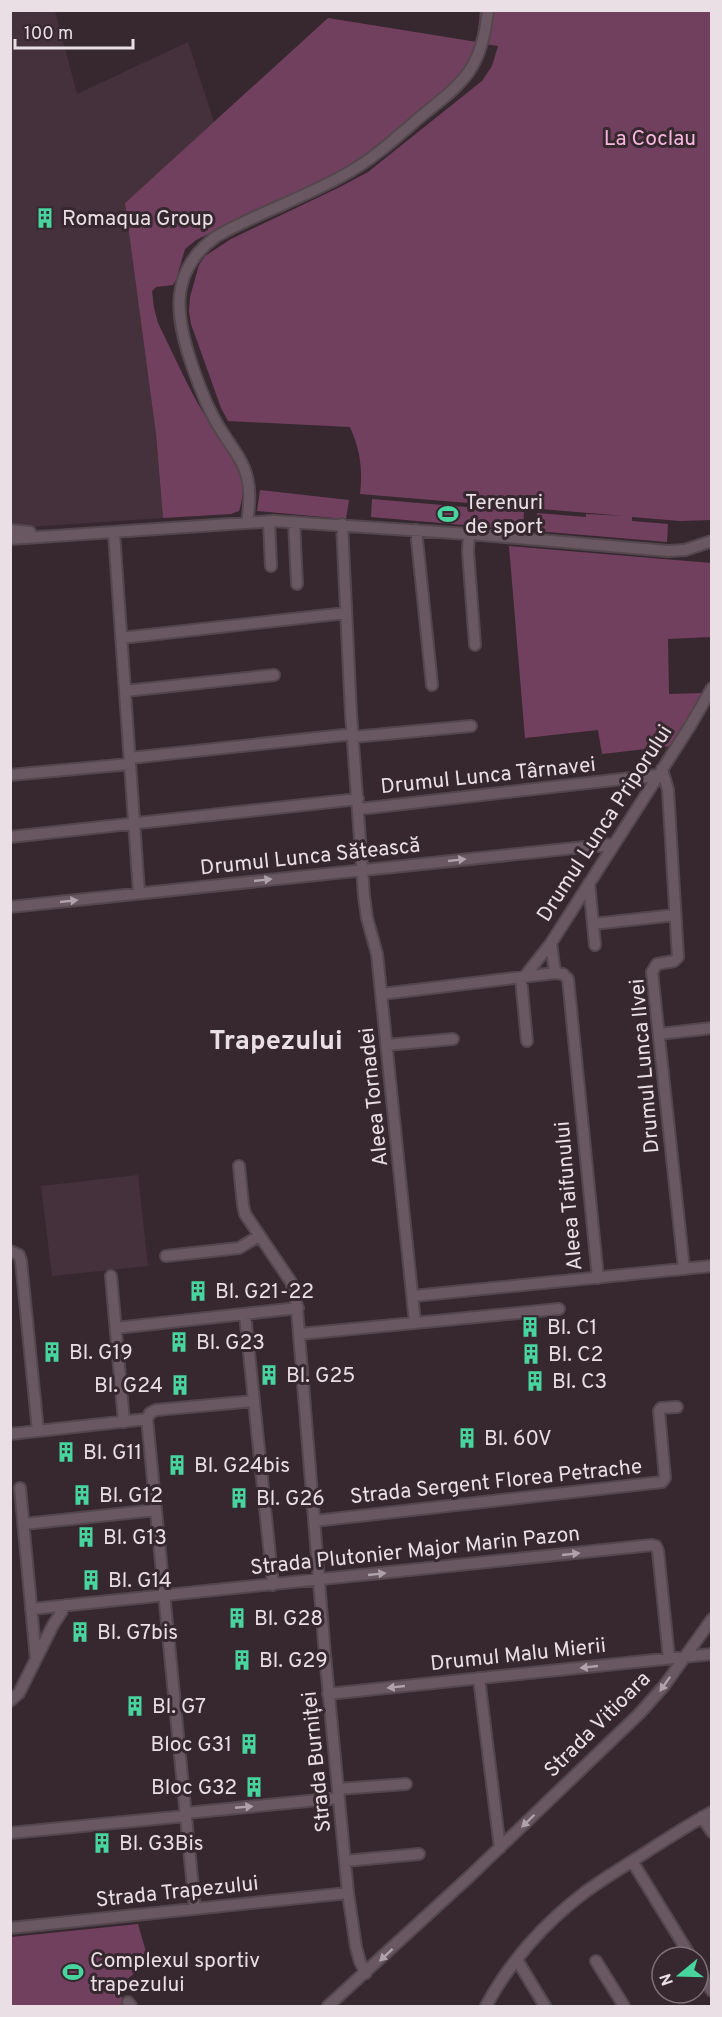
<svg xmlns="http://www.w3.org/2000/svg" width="722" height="2017" font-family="Overpass,sans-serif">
  <rect width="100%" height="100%" fill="#372830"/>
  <path fill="#45313c" d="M10 11H55L77 94 188 42 214 122 125 203 156 434 163 518 11 528Z
    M138 1175 148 1266 52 1276 41 1186Z"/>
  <path fill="#72405f" d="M480 11H711V520L680 521 632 517V521L668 524 667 542 536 531 537 513 586 517V514L625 516 360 494C363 470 360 449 350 427L228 421 221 408 191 324 189 311 190 297 199 265 205 256 231 239 338 188 368 172 482 81 492 66 498 46 478 43 472 59 458 77 439 95 361 158 343 169 196 240 185 249 176 280 173 285 156 287 152 291 154 308 158 323C173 353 187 386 204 414 216 433 237 458 242 479 244 488 242 502 239 511L231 514 163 518 156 434 125 203 328 18 477 42Z
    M260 490 349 500 346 519 257 511Z
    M372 499 524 512 523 530 371 517Z
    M509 546 711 563V637L668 639 669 694 704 693 672 746 602 754 598 730 525 738Z
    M138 1924 149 1962 122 1983V2006H11V1937Z"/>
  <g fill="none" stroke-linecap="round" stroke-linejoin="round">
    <g stroke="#53474d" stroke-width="14">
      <path id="minor" d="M269 521 271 566
        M294 522 297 584
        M247 523C249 508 251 492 247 477 242 457 226 440 216 422 207 406 200 388 194 371 176 320 166 272 217 236 258 213 303 198 344 175 372 160 396 138 420 117 464 82 482 69 488 10
        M342 524 351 714 364 896 367 918 377 954 415 1323
        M10 530 30 532
        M416 530 432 685
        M114 533 139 893
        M469 534 468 551 475 645
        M10 539 274 521 469 534 668 551 685 550 712 541
        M121 638 346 613
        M125 691 274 675
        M353 737 471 726
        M130 758 353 734
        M662 769 668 790 678 957 674 961 657 964 652 972 684 1269
        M10 775 130 764
        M359 809 658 775
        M10 837 358 799
        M589 883 595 945
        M10 907 614 844
        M593 924 675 915
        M551 943 555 973
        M525 976 551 943 690 726 712 688
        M521 979 527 1041
        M382 994 555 973 563 974 568 979 598 1278
        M659 1034 712 1028
        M387 1045 453 1039
        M239 1166 243 1205 245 1214 291 1282 296 1297 325 1655 348 1893 356 1947 360 1962 366 1973
        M10 1251 19 1255 21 1261 38 1431
        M166 1256 239 1248 259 1236
        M111 1276 124 1422
        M413 1296 712 1266
        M245 1314 273 1585
        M116 1328 298 1308
        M300 1334 559 1309
        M147 1419 195 1909
        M147 1419 150 1413 156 1410 254 1401
        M10 1434 147 1419
        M20 1488 36 1659
        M314 1521 662 1482 665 1478 659 1411 661 1408 677 1407
        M24 1524 156 1510
        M31 1609 652 1545 656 1546 658 1551 669 1658
        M479 1678 500 1848
        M328 1694 712 1654
        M10 1701 19 1693 53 1625 66 1605
        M338 1789 406 1784
        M186 1813 339 1798
        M702 1817 712 1832
        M10 1833 186 1816
        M345 1861 419 1854
        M632 1861 691 1957
        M10 1928 348 1893
        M517 1960 545 2006
        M596 1961 624 2006
        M698 1969 712 1991
        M128 2002 131 2006
        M328 2006 470 1876 639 1714 664 1686 712 1619
        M486 2006C509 1963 544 1923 584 1893 601 1880 620 1869 637 1858 662 1842 686 1826 712 1812"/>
    </g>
    <use href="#minor" stroke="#695861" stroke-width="10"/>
  </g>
  <defs><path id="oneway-solid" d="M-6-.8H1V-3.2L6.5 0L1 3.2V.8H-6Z" transform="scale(1.5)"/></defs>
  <g fill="#b0a2aa">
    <use href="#oneway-solid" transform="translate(457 860) rotate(-6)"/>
    <use href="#oneway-solid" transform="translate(263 880) rotate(-6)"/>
    <use href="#oneway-solid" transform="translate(69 901) rotate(-6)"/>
    <use href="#oneway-solid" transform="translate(571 1554) rotate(-6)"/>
    <use href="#oneway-solid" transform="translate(377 1574) rotate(-6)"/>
    <use href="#oneway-solid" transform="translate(589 1667) rotate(174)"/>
    <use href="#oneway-solid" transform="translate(665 1684) rotate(125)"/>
    <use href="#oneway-solid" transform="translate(396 1687) rotate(174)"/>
    <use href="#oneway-solid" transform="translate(244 1807) rotate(-5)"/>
    <use href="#oneway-solid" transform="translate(528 1821) rotate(136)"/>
    <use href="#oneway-solid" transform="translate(386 1955) rotate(137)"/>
  </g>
  <defs>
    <g id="building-bare" transform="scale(1.62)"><path d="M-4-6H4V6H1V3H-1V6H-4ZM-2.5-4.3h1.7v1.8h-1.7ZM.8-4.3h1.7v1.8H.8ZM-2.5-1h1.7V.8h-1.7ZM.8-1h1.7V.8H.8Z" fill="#47d49e" stroke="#372830" stroke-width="2.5" paint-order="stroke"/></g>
    <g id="stadium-bare" transform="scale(1.62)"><path d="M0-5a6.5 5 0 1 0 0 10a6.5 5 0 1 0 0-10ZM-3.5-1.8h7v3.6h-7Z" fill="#47d49e" stroke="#372830" stroke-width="2.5" paint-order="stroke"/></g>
  </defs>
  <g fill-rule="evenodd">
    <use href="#building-bare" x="45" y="218"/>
    <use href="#stadium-bare" x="448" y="514"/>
    <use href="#building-bare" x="198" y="1291"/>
    <use href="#building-bare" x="530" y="1327"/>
    <use href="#building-bare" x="179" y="1342"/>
    <use href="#building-bare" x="52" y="1352"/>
    <use href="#building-bare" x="531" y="1354"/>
    <use href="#building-bare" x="269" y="1375"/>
    <use href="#building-bare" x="535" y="1381"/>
    <use href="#building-bare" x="180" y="1385"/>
    <use href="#building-bare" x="467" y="1438"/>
    <use href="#building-bare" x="66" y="1452"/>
    <use href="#building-bare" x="177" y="1465"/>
    <use href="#building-bare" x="82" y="1495"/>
    <use href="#building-bare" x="239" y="1498"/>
    <use href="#building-bare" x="86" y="1537"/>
    <use href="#building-bare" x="91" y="1580"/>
    <use href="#building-bare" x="237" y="1618"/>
    <use href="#building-bare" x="80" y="1632"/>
    <use href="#building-bare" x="242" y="1660"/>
    <use href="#building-bare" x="135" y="1706"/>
    <use href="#building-bare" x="249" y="1744"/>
    <use href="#building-bare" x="254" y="1787"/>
    <use href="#building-bare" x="102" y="1843"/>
    <use href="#stadium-bare" x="73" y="1972"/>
  </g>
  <g text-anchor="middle" stroke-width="6" stroke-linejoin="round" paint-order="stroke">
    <g font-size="21" fill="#f9b7de" stroke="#372830">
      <text x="650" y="145">La Coclau</text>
    </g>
    <g font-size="21" fill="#eadfe5" stroke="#372830" text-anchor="start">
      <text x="62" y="225">Romaqua Group</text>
      <text x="465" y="509">Terenuri<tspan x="465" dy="24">de sport</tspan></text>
      <text x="215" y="1298">Bl. G21-22</text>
      <text x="547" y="1334">Bl. C1</text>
      <text x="196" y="1349">Bl. G23</text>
      <text x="69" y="1359">Bl. G19</text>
      <text x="548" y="1361">Bl. C2</text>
      <text x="286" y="1382">Bl. G25</text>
      <text x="552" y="1388">Bl. C3</text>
      <text x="163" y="1392" text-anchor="end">Bl. G24</text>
      <text x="484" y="1445">Bl. 60V</text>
      <text x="83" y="1459">Bl. G11</text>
      <text x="194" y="1472">Bl. G24bis</text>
      <text x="99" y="1502">Bl. G12</text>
      <text x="256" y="1505">Bl. G26</text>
      <text x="103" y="1544">Bl. G13</text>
      <text x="108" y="1587">Bl. G14</text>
      <text x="254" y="1625">Bl. G28</text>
      <text x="97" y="1639">Bl. G7bis</text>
      <text x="259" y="1667">Bl. G29</text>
      <text x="152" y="1713">Bl. G7</text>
      <text x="232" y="1751" text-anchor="end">Bloc G31</text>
      <text x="237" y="1794" text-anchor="end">Bloc G32</text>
      <text x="119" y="1850">Bl. G3Bis</text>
      <text x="90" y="1967">Complexul sportiv<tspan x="90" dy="24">trapezului</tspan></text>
    </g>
    <g font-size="21" fill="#eadfe5" stroke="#372830">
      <text transform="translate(488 775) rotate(-6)" y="7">Drumul Lunca Târnavei</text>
      <text transform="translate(604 823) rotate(-57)" y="7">Drumul Lunca Priporului</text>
      <text transform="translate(310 856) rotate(-6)" y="7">Drumul Lunca Sătească</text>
      <text transform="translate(644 1066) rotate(-95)" y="7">Drumul Lunca Ilvei</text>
      <text transform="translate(373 1097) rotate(-96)" y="7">Aleea Tornadei</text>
      <text transform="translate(568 1196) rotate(-95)" y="7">Aleea Taifunului</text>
      <text transform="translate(496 1481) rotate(-6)" y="7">Strada Sergent Florea Petrache</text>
      <text transform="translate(415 1550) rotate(-6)" y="7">Strada Plutonier Major Marin Pazon</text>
      <text transform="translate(518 1654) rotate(-6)" y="7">Drumul Malu Mierii</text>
      <text transform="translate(597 1724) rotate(-45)" y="7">Strada Vitioara</text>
      <text transform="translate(316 1762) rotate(-96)" y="7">Strada Burniței</text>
      <text transform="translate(177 1891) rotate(-6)" y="7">Strada Trapezului</text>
    </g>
    <g font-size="27" font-weight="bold" fill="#eadfe5" stroke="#372830">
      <text x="276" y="1049">Trapezului</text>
    </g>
  </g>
  <rect width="722" height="2017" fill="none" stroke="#eadfe5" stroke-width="24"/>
  <g transform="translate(680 1975) rotate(251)"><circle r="28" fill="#372830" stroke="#7f7178" stroke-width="1.5"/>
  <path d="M0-4.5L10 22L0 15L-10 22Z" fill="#47d49e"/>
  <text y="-9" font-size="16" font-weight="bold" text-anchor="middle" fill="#eadfe5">N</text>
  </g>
  <path d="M15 39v9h118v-9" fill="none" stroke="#eadfe5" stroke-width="3"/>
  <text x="24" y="39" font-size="18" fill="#eadfe5" stroke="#372830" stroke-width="4.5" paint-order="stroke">100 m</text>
</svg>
